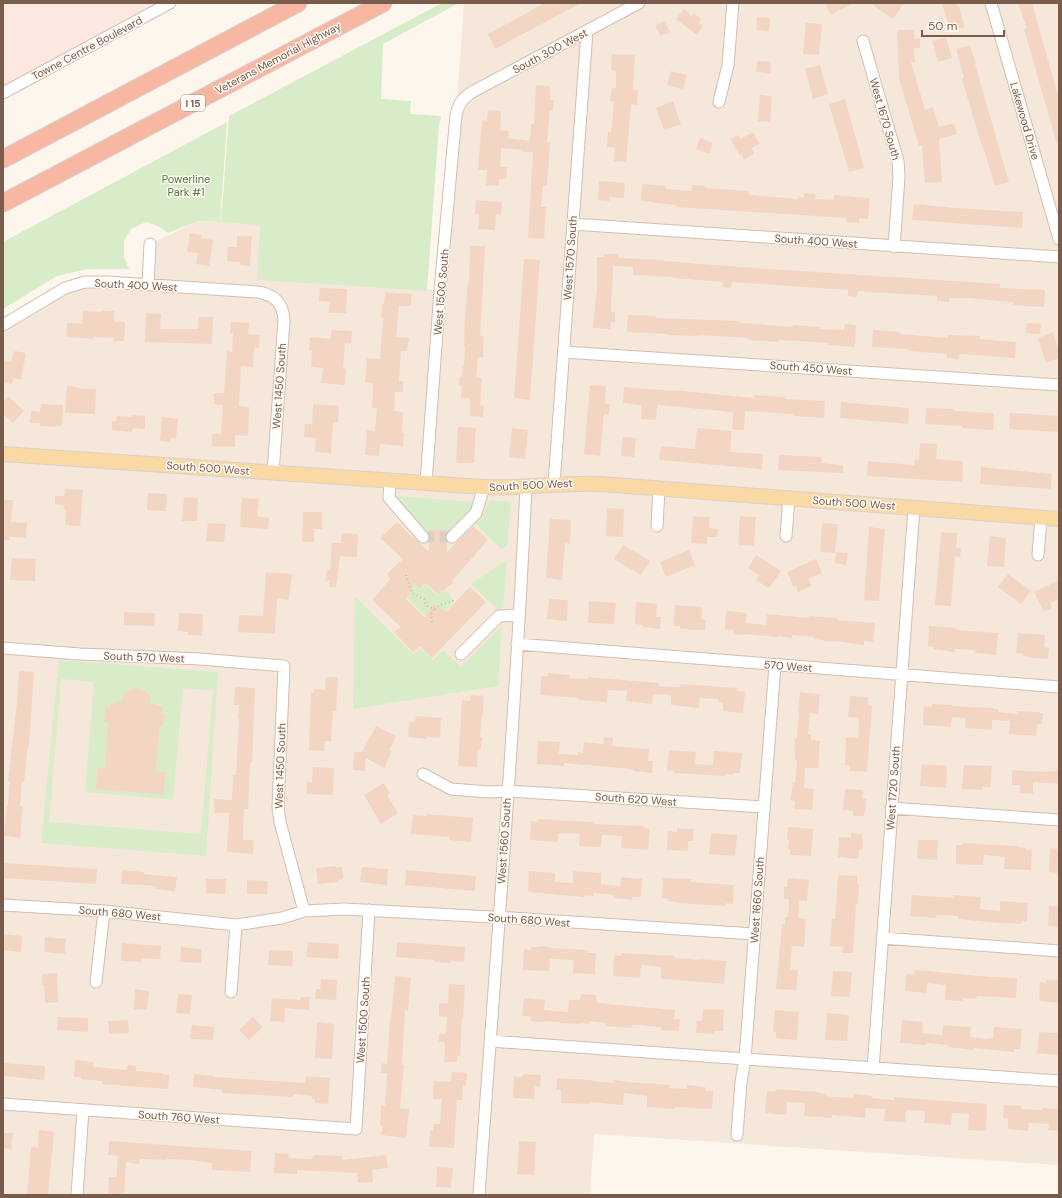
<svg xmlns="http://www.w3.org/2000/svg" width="1062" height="1198" font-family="'DM Sans',sans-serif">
  <rect width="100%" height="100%" fill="#fdf6ec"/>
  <path fill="#f5e8da" d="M464 3H1058L1059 7V1165L594 1134 590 1195H3V325L75 285H148L150 244 198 221 220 222 221 209 264 213 263 276 440 290 456 115Z"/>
  <path fill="#fde8e0" d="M3 3H162L3 97Z"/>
  <path fill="#d8ecc9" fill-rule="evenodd" d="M442 3H459L383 44 381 99 411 101 410 114 441 116 439 126 427 291 324 284 269 281 257 279 260 225 221 222 229 116Z
    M227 122 220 222 198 221 168 233 158 226 146 222 131 229 124 241V257L129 269H88L57 276 3 309V242Z
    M398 496 473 502 471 509 450 531 427 533 404 511Z
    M490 500 511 502 507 546 501 549 474 522 484 512Z
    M507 560 503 607 498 610 471 584Z
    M406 577 420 589 426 584 437 595 444 591 448 592 454 602 436 620 430 621 396 587Z
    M355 597 413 654 420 649 433 660 443 650 461 667 502 625 498 686 353 709Z
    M59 660 218 672 206 856 41 843ZM61 679 94 682 85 792 173 800 183 688 213 691 201 834 49 822ZM138 688 150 694 149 703 163 707 162 713 165 715 163 725 160 727 156 771 165 772 164 795 95 789 98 767 105 768 110 704 123 701 124 692Z"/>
  <path fill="#f3d5c3" d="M545 3H581L495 49 488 34Z
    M825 3H853L831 15Z
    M870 3H904L893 19Z
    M942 3H957L958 7H959L965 27 950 31Z
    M1018 3H1032L1035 14 1059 99V141H1056L1024 29 1027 28Z
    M684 9 692 16 694 13 701 19 699 23 703 26 697 35 676 19Z
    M757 17 770 18 769 31 756 30Z
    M664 21 670 32 661 36 655 26Z
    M806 23 822 24 819 55 803 54Z
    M897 30H914V39L920 38V48H914L915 62H911L925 110 933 107 939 127 954 123 957 134 939 139 942 182 925 183 922 145 919 146 899 78Z
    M946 37 952 58 938 62 932 41Z
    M970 45 976 64H975L1009 182 995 186 983 147H982L962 79 964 78 956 49Z
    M612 54 635 55 633 90H638L637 105 631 104 626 162 614 161 615 148 607 147 608 132 611 133 614 101H610L612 88H616V71L611 70Z
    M757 61 771 62 770 73 756 72Z
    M820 65 828 94 813 99 805 69Z
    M671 71 687 75 683 89 667 85Z
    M536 85 550 86V100H554L553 111H550L547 142H550L547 186H543L541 207H546L544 239 528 238 533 152H523L524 150 501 148 500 167H507L506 179H499V186L486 185 487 170H478L482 120 487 121 488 110 501 111 500 130 509 131 508 138 530 141 531 124H534Z
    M760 95 772 96 770 122 758 121Z
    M845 99 864 168 849 172 829 104Z
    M673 101 681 124 664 130 656 108Z
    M753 132 760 144 752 148 754 154 744 160 742 155 740 156 730 139 738 135 741 139Z
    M700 138 713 143 709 154 696 149Z
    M599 181 625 183 624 198 610 197V201L598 200Z
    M642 184 666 186V189L692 191V185L705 186V188L749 191V195L798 199V197L804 198V193L816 194 815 199 834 200V195L870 198 868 219 859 218V223L846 222V218L676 207 677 205 653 203V202L641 201Z
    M476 200 502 202 501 215 496 214 495 230 478 229 479 214H475Z
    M914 204 956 208 1023 212 1022 228 912 220Z
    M190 233 201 235V238L213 240 209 266 196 264 198 253 187 252Z
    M237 236H252L250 266 240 265V262L227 261 228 247H237Z
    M470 246H485L483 287 480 336H484L483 357H478L476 377 482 378 480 405 484 406 483 417 470 416V398L461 397 462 386H459L460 377H462L463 366H464L465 346H464L465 315 468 281H469Z
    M604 254H618V258L664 260V261L753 268 1000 284V288L1045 290 1044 307 1013 305V302L968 298H949V302L937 301V296L870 292 858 291 857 297 848 296V290L732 282 731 288 722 287 723 282 672 278 673 277 633 275V267L613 266 611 312H615V322H611L610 329 593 328 597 288V257H604Z
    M524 259 540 260 530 400 514 398Z
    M320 288 347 289 346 313H329L330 302 319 301Z
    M385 292 412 294 411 306H399L396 337 409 338 407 351H401L399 381H403V392H395L394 411 403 412 402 433H404L403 446 380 444 379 456 365 455 367 430 375 431 377 408H372L373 383 365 382 367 358 380 359 383 318H381L382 304H384Z
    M83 311 101 312 102 311H114V322H125L124 341H114V338L94 337V339L66 337 67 323 82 324Z
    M146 313 161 314 160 329H198L199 317H213L212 344 145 342Z
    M628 315 656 316V318L740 321V323L793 327V325L820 327 819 329 844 330 845 324 856 325 855 347 827 345 828 343 779 340V342L748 340V338L699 335V336L668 335V334L627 332Z
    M231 322 249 323 248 334 260 335 259 348 254 347 253 367 241 366 239 406 249 407 248 436 235 435V447L212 446V434H221L223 405 214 404V393H224L227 351 232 352 233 333H230Z
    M1027 323 1041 324 1040 334 1026 333Z
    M331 330 352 331 351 344 345 343 343 368 346 369 345 385 321 383 323 368 311 367 312 350H309L310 337 331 339Z
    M873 330 900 332V334L948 338V335L980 336 979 339 1016 342 1015 358 960 354 959 359 947 358V354L908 351V349L872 347Z
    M1053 332 1059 351V358L1046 363 1038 338Z
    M14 351 26 353 21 380 14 378 12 384 3 382V361L11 362Z
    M590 385 606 386 605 404H610L609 415 604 414 600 456 584 454Z
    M67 386 77 387V388L96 389 95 414 65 413Z
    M624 387 673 391V390L754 398V395L785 397V399L825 401 824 418 793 416V414L745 411 744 430 732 429 733 412 657 405 656 420 641 419 642 405 623 403Z
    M8 396 24 411 13 423 3 414V401Z
    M841 402 909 408 908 424 840 418Z
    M41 404 63 405 62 426H55V427L40 426V423H30L31 411 40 412Z
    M313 404 339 406 338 423 333 422 331 453 315 452 316 438 304 437 305 424H312Z
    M926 408 954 409V411L994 413 993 430 962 428V426L925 424Z
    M1010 413 1059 416V432L1009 429Z
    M132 415 145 416V429L133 428 132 432 112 430V421H116L117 416 132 417Z
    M162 417 178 419 176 438H170V442L160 441Z
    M458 427 476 428 474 463H456Z
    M512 428 528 430 525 459 509 457Z
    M697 428 732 431 730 452 763 454 762 469 659 460 661 446 695 449Z
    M623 437 636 438 634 457 621 456Z
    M920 443 937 444 936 459 963 461 962 482 867 476 868 461 914 465 915 459 919 460Z
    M779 455 822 457 821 463 843 465V473L778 470Z
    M981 467 1052 474 1051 489 980 484Z
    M65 489 83 490 80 526 65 525 66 509H64V505L55 504V496H64Z
    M148 493 167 494 166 511 147 510Z
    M184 497 198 498 197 521H182Z
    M242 498 259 499 257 516 269 518 268 529 240 527Z
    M3 500H13L11 522 27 523 26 538 10 537V535L9 540H3Z
    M607 508 624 509 623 537 606 536Z
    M303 512H322V529H314V542H302Z
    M693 516 710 517 709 528 718 529 717 537H707V544L691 543Z
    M740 516 756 517 754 546 738 545Z
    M550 519 571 520 570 544 565 543 562 580 546 578Z
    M397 522 429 552V530H447L445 536 447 541V552L473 526 488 540 452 581 453 583 438 594 426 583 419 589 414 583 406 599 425 618 433 604 446 612 470 587 486 602 432 658 420 646 413 652 394 632 401 627 372 600 390 579 387 574 403 559 380 538Z
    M208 523 226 524 224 542 206 541Z
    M822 523 838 524 835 553 820 552Z
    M869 527 885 529 879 601 864 600Z
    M941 532 957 533 956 548H961L960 557 955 556 951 606 935 605Z
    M342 533 358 534 357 557 340 556 336 588 329 587 330 580 325 581 327 569 330 570 332 543H341Z
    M990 536 1006 538 1004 567 987 566Z
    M623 545 650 561 641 575 614 559Z
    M689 550 695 565 666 577 660 562Z
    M836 552 848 553 846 565 835 563Z
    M756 555 781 571 770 587 769 586 768 588 756 580 759 575 748 568Z
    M12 558 36 559 35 581 10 580Z
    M816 559 822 573 808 579 812 586 798 592 796 585 793 586 787 572Z
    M266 572 292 574 289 600 277 598 275 634 238 632 239 615 263 616Z
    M1008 574 1031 591 1021 604 998 587Z
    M1059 580V599L1050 603 1052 608 1044 612 1034 592Z
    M549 599 568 600 567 621 547 619Z
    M589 601 616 603 614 624 588 623Z
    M636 602 657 604 656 617H661L660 629 643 627V625L635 624Z
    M675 605 702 607 701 619 706 620 705 630H688V629H680V626H673Z
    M726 611 747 613 746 623 766 625 767 614 809 618V616L837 618V620L875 623 873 642 864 641V645L835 641V642L823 641V640L814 639V637L792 635V638L778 636V637L745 634V635L733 634 734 630 725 629Z
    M124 612 155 613 154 626 124 625Z
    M179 613 203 614 202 636 188 635V632L178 631Z
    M929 626 957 628 956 630 998 633 996 655 975 653 976 650 955 649V652L934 649V647L928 646Z
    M1018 633 1045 635 1044 647 1049 648 1048 659 1031 658V657L1023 656V654L1016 653Z
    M19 671 34 672 29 747 28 746 24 782H22L20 806H23L20 838 4 836 7 805H8L10 781H8L17 702Z
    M548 673 570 675 569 678 588 679V677L659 683V686L680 687V684L737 688 736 691 745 692 743 713 723 711V702H718V699L700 698 699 708 671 705V695L653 694 652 704 626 701 627 691 608 690 607 702 579 700V698L540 695 541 676H548Z
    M326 677H338L336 711H333L331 741H325L324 751 309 750 311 693H313L314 689 325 690Z
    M235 687 255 688 252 763H250L248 809H244L243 840H254L253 854 227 852 229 813H214V799L232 800 233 775H236L239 718H238L239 705H234Z
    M138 688 150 694V703L163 707 162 713 165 715 163 725 160 727 156 771 165 772 164 795 95 789 98 767 105 768 108 723 104 721 105 709 110 708V704L123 701 124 692Z
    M800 692 820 694 818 714 810 713 808 734H811V740L820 741 818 768H805L804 788 814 789 812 810 794 809 795 801 790 800 793 783H795L797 760H795V751H794L795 739H797L799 712H798Z
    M471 695 484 696 483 714 482 713 480 737H482L481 749H478L477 767 458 766 462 700 470 701Z
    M850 696 868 697V705L872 706 867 772 850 771V765H845L846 737 858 738 859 718 848 717Z
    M932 704 952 705V706L994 708V709H998V712L1017 714V711L1039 712V713H1043L1042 724H1037L1036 736 1009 734 1010 721 992 720V730L965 728 966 718 952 717 951 727 923 725 924 706 931 707Z
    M416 716 441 718 440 738 427 737V739L408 737 409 722H415Z
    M376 726 396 736 389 750 392 751 384 768 366 758 365 771 353 770 354 752H362Z
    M604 737 613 738 612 746 649 749 648 761H653L652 773 633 771V769L564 763V766L537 764 538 741 560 742 559 754 578 755V752L583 753 584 742 603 744Z
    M669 750 696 752 695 764 713 765 714 751 742 753 740 773H734L733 775 725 774V776L674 773V771L667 770Z
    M922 764 947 766 946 788 920 786Z
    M964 765 992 766 990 787H983V790L962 789Z
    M313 767 334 768 333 795 306 794 307 782H312Z
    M1012 770 1047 772V771H1059V784L1033 782V794L1020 793V785H1012Z
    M384 783 390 793 387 795 398 813 381 824 364 795Z
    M845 789 863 790 862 799H866L865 812H864V816H853V811L843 810Z
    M427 814 473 818 471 842 449 840 450 837 411 834 413 815 427 816Z
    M538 819 593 822V824L644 826 643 828 650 829 648 850 621 848 622 836 602 835 601 847 579 846 580 834 558 833V842L530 840 531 821 538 822Z
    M788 827 813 829 811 856 790 855V849H788L789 840H787Z
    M677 828 694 829 693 841H688V851L667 850 668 831 677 832Z
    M711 833 737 835 735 856 709 854Z
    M851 833 862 834V838H863L862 850H859L858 859 838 857 839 837 851 838Z
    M918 840H938L937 860 917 859Z
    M963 843 1018 846V847L1026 848V850H1032L1031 870 1004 869 1005 857 984 855 983 865 956 864V845H963Z
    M1050 848 1059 849V873L1049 872Z
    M3 863 97 869 96 884 3 878Z
    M336 866V868L342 867 343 879 338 880V882L318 884 316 868Z
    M362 867 388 869 387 885 360 882Z
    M122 870 144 872V874L177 877 175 891 155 889 156 886 121 884Z
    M406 870 476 876 475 891 405 885Z
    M529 871 555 873V882L573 883V871L601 873V884L620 886 621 877 642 879 641 897H632V900L614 898 615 895 593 893V896L585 895 584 897 528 892Z
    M838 875 857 876V884H859L858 905 856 904 853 953H842L843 947 830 946 832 919H835Z
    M663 878 691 879V882L734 885 733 904 726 903V906L677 903V902L668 901 669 899 662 898Z
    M788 878 809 880 807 901 799 900 798 918 806 919 804 947 792 946 790 970H798L796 990 776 989 782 924H785V917H788L789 899H784V887H787Z
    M206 879H226L225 894 206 893Z
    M247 880 268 881 267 894H247Z
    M912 895 953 898V895L981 897 980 909 1000 911V901L1028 903 1027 922 1021 921V924L999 923 958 919V916L936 915V918L910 916Z
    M1049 906 1059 907V927L1048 926Z
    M3 934 22 936 21 952 3 950Z
    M45 937 66 939 65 954 44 952Z
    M308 942 339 944 338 959 306 957Z
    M397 942 465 947 464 962 451 961V963L434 962V960L396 957Z
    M122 943 161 946 160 959 141 958V962L121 961Z
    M539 946 551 947V948L588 950 587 953H596L595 974 573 973 574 960 555 959H550L549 971 523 970 524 949 531 950V947H539Z
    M181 947 202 949 201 963 180 962Z
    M269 950 293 951 292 966 268 965Z
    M621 953 675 956V958L699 960V959L726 961 724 984 661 979V967L641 965 640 978 613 976 614 955 621 956Z
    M915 970 992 977 1017 978 1016 998 977 996 976 999 963 998 962 1001 945 1000 946 985 927 983 926 993 905 991 906 974 914 975Z
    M833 971 852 972 850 997 831 996Z
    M57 973 58 1002 45 1003 44 985H42V974Z
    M395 976 411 978 408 1011 405 1010 402 1065H404L400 1108 409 1109 406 1138 381 1135 383 1126 380 1125 381 1106H385L387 1073H381L382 1063 387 1064 390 1019H391Z
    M321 979 337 980 336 1000 315 999 316 989H320Z
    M1047 980H1059V1003L1039 1001 1040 982 1046 983Z
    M449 984 465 985 463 1018H462L460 1056H457V1062H444L445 1042H439V1034H446L447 1017 439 1016V1003H448Z
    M135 989 149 991 147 1010 134 1009Z
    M178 994 192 995 190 1014 176 1013Z
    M581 994 596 995 597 1003 675 1010 674 1019H680L679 1031 661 1030V1027L639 1025H632V1028L606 1026V1023L589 1021V1024L580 1023V1024L562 1023H560V1022L545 1021 544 1022 530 1021 531 1016H522L524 998 545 1000 544 1010 568 1012 569 1000H580Z
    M301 997H310L309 1010 285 1008 284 1022 270 1021 272 998 300 1000Z
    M703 1009 724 1010 723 1031H714V1034L696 1033 697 1021H702Z
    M775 1010 799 1012 797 1040 776 1038V1032H773Z
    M827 1013 849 1015 847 1041 825 1040Z
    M58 1017 88 1018V1032L57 1030Z
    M253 1017 263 1027 249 1040 239 1030Z
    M128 1020 129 1033 109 1034 108 1021Z
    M902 1020 923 1022 922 1033 942 1035 943 1025 971 1027 970 1037 988 1039V1038H993L994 1027 1022 1029 1020 1049H1014V1052L974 1048V1050L948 1047V1045L927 1043 926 1045 900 1043Z
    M317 1022 334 1024 332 1059 315 1058Z
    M192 1025 214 1027 213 1040 190 1039Z
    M1039 1032 1059 1033 1058 1055 1037 1053Z
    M75 1060 93 1062V1067L127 1070 128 1065 136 1066V1071L162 1073V1074L169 1075 168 1089 102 1084V1081L81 1079V1077H74Z
    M3 1063 45 1066 44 1080 3 1076Z
    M452 1072 467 1073 466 1085H463L462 1100H457L454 1148 429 1147 430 1131H433L434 1124H440L442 1099H433L434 1081 451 1082Z
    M194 1074 214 1076V1077L305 1083 306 1076 330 1078 328 1104 315 1103V1099H312V1096L294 1094 293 1097 222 1093V1090L193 1087Z
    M523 1074 541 1075 540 1087 535 1086 534 1099 513 1098 514 1076 523 1077Z
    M557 1078 591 1080V1081L613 1083V1080L630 1082 670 1085 669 1088 687 1089V1085L705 1087V1090L713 1091 712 1109 675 1107 674 1109 647 1107V1096L624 1093 623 1105 589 1102V1104L561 1103V1090H556Z
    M776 1089 818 1092V1093L827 1094V1096L833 1097 854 1098V1094L872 1096V1098L894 1100V1097L987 1104 986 1131 968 1130 969 1114 952 1113 951 1125 924 1123 925 1111 906 1110 905 1122 884 1121 885 1109 866 1108 865 1118 832 1115V1118L804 1116 805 1103 787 1102 786 1115 765 1113 767 1091 775 1092Z
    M1004 1105 1021 1106V1109L1042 1110V1108L1059 1109V1131L1048 1130 1049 1124 1029 1123 1028 1131 1008 1129V1118H1003Z
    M39 1130 54 1132 48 1195H27L31 1147 38 1148Z
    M3 1133H13L11 1149 3 1148Z
    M109 1141 252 1151 250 1172 212 1170V1163L189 1160 167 1159 166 1160 140 1159 139 1164 126 1162 124 1195H108L109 1177H116L118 1156 108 1155Z
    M519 1141 536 1142 534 1175 517 1174Z
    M275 1153 289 1154 288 1158 312 1159 313 1155 342 1156V1160L386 1155 388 1168 372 1170 373 1182 358 1183 357 1173 297 1170V1174L274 1173Z
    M437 1167 453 1168 451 1188 436 1187Z"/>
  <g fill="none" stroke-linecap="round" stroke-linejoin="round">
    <path stroke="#dcd0c4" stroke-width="11" stroke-dasharray="11 5.5" stroke-linecap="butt" d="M423 537H452"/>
    <g stroke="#d1beb0" stroke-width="13">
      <path id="minor" d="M991 3 1059 239
        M863 41 898 161 899 177 894 247
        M3 93 170 3
        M719 102 728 65 733 3
        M573 224 1059 257
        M148 285 150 244
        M3 325 65 288 85 282H107L258 292C275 295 283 303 284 320L273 473
        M564 352 1059 385
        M390 481 389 498 423 537
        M426 483 440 290 456 115C459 102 463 98 474 91L639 3
        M554 484 587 31
        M657 526 659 488
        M786 536 789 498
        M452 537 476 513 484 487
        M1038 555 1041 518
        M517 644C698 659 878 672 1059 687
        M3 648 80 654 200 659 284 666 278 807 280 822 304 911
        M461 654 499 616 519 615
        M423 774 451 789 489 792 508 791 764 807
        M891 808 1059 820
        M3 905 104 911 236 925 282 918 304 911 344 909 512 918 754 934
        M882 938 1059 951
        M96 982 104 911
        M231 992 236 925
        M490 1041 1059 1081
        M873 1069 914 508
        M3 1104 356 1129 369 910
        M737 1135 741 1082 745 1059 775 665
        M77 1195 83 1110
        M479 1195C496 959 515 723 526 487"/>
    </g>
    <g stroke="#dad1cd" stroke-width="16">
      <path id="major" d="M3 454 484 487C523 489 562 482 601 484L1059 519"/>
    </g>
    <g stroke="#dad1cd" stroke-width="19">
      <path id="highway" d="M3 159 298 3
        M3 203 383 3"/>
    </g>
    <path stroke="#d9b8a5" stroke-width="2" stroke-dasharray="1 3" stroke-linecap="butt" d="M406 575 412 593 424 599 426 605 434 609C441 603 446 604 454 600
      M432 622 431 615 434 609"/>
    <use href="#minor" stroke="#fff" stroke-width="11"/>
    <use href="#major" stroke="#fbd9a5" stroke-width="14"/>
    <use href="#highway" stroke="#f7b7a3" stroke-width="17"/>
  </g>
  <g text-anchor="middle" stroke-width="3" stroke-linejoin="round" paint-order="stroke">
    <rect fill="#fffaf3" stroke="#a28b7f" stroke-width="1" x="181" y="95" width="24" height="16" rx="3"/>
    <g font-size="10" font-weight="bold" fill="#7a5c4d">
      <text x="193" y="107">I 15</text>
    </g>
    <g font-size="11" fill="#7a5c4d" stroke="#fffaf3">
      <text transform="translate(87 48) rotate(-28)" y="4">Towne Centre Boulevard</text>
      <text transform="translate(550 51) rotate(-28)" y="4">South 300 West</text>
      <text transform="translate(278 58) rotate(-28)" y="4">Veterans Memorial Highway</text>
      <text transform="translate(885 119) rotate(74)" y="4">West 1670 South</text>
      <text transform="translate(1025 121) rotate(74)" y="4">Lakewood Drive</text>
      <text transform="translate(816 241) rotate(4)" y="4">South 400 West</text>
      <text transform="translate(570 258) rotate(-86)" y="4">West 1570 South</text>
      <text transform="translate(136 285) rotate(3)" y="4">South 400 West</text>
      <text transform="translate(441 292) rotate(-85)" y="4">West 1500 South</text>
      <text transform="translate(811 368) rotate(4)" y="4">South 450 West</text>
      <text transform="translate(279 386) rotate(-86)" y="4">West 1450 South</text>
      <text transform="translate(208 468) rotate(4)" y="4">South 500 West</text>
      <text transform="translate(531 485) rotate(-3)" y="4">South 500 West</text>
      <text transform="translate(854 503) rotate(4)" y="4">South 500 West</text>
      <text transform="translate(144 657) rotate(2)" y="4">South 570 West</text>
      <text transform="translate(788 666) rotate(4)" y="4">570 West</text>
      <text transform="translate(280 766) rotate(-88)" y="4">West 1450 South</text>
      <text transform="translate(893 788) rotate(-86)" y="4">West 1720 South</text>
      <text transform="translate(636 799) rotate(4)" y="4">South 620 West</text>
      <text transform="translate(504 841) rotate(-86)" y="4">West 1560 South</text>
      <text transform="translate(757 900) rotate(-86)" y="4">West 1660 South</text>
      <text transform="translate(120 913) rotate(5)" y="4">South 680 West</text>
      <text transform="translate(529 920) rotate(4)" y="4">South 680 West</text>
      <text transform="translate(363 1020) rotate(-86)" y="4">West 1500 South</text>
      <text transform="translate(179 1117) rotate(4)" y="4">South 760 West</text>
    </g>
    <g font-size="11" fill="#537a41" stroke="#fffaf3">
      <text x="186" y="183">Powerline<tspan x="186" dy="13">Park #1</tspan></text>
    </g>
  </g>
  <rect width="1062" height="1198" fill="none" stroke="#7a5c4d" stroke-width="8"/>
  <path d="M922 30v6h82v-6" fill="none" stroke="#7a5c4d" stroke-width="2"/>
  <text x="928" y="30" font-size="12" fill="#7a5c4d" stroke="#fffaf3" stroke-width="3" paint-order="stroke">50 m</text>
</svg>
